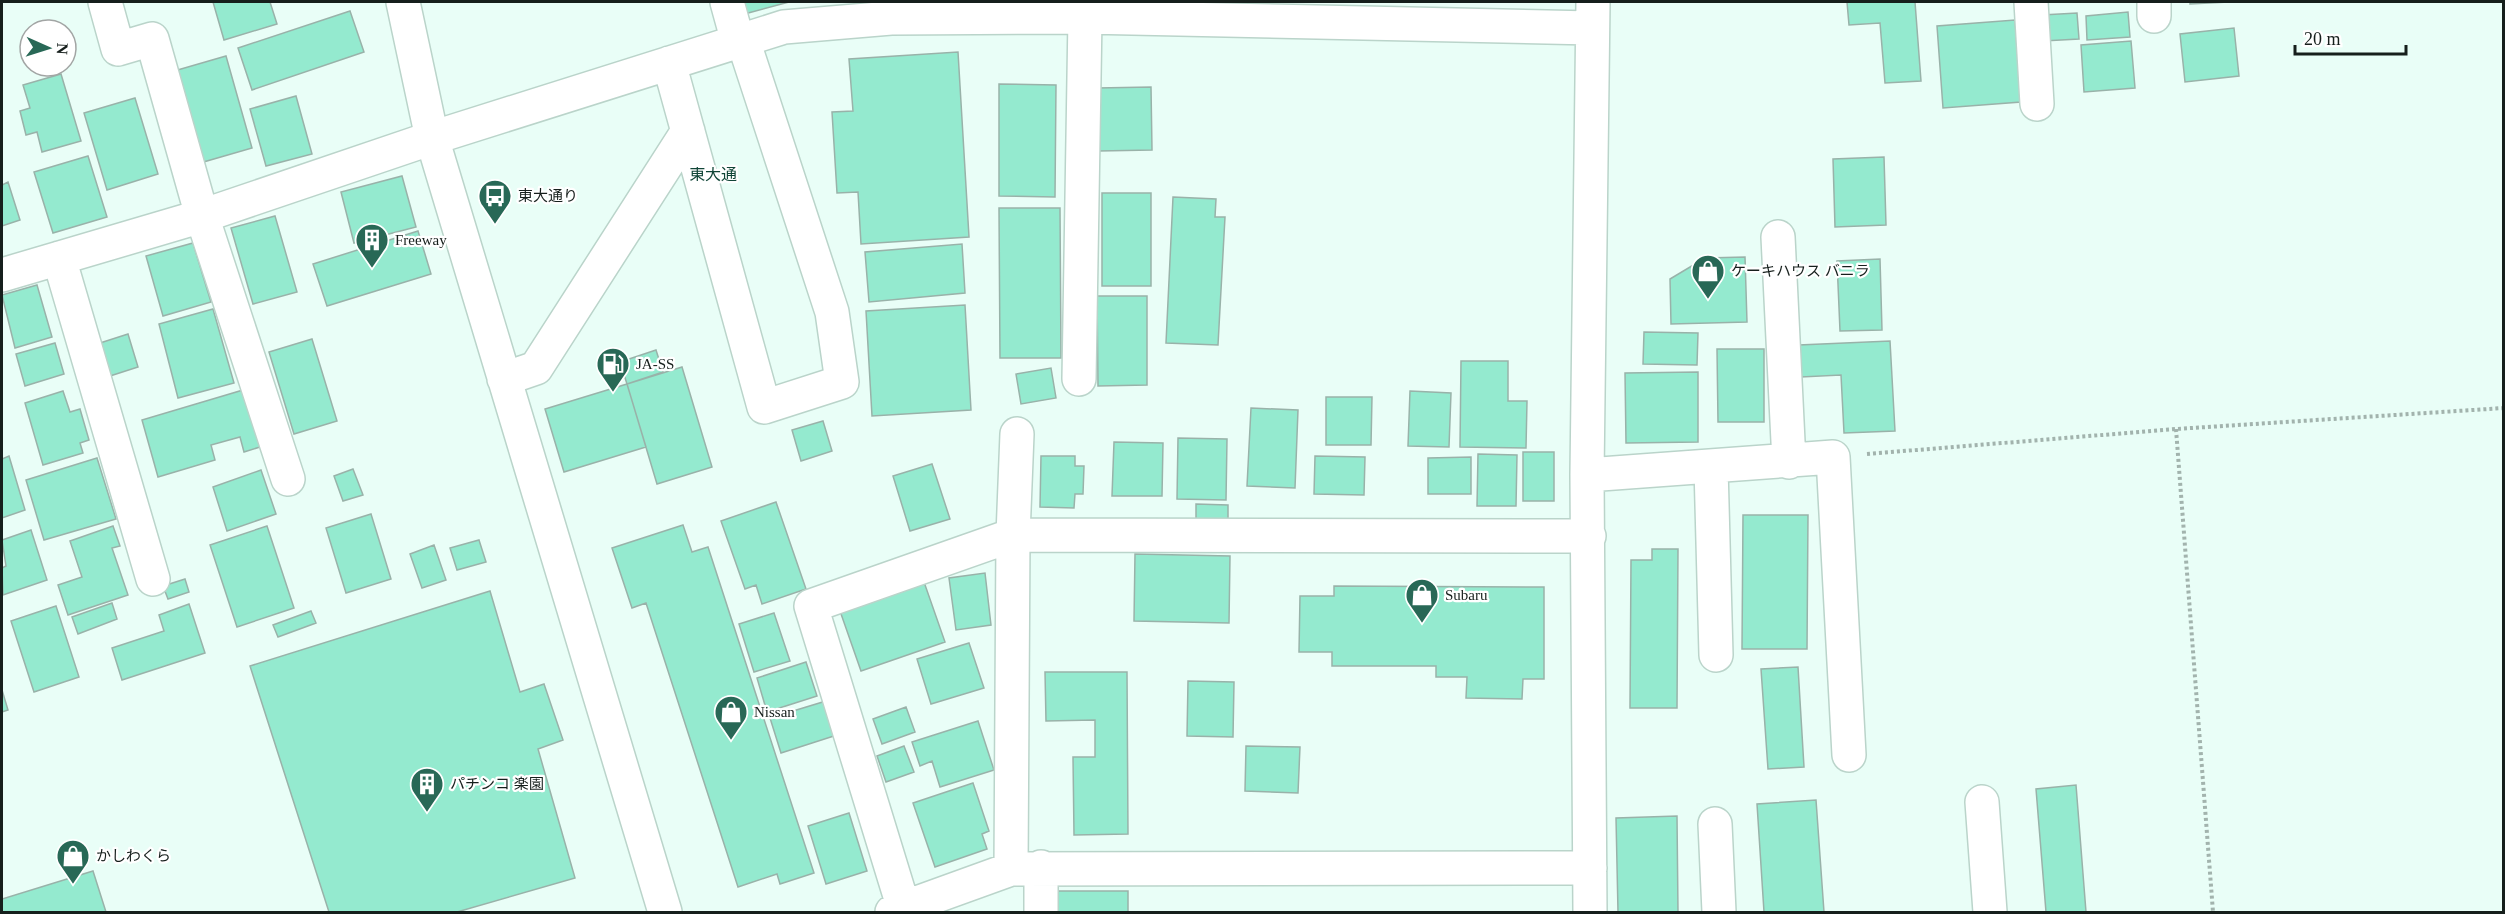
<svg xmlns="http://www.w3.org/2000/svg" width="2505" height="914" font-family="'Times New Roman','Noto Sans JP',serif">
  <rect width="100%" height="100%" fill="#e9fef7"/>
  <path fill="#94eacf" stroke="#99b2a9" stroke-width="1.5" d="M213 2H270L277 24 224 40Z
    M733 2H789L737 16Z
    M1847 2H1915L1921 81 1885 83 1880 23 1849 25Z
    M2190 2H2229L2190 4Z
    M350 11 364 52 252 90 238 48Z
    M2128 12 2130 37 2087 40 2086 16Z
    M2077 13 2079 39 2043 41 2042 15Z
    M2015 20 2021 102 1943 108 1937 26Z
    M2234 28 2239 76 2185 82 2180 34Z
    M2131 41 2135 88 2084 92 2081 45Z
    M958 52 969 237 861 244 858 192 837 193 832 112 853 111 849 59Z
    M226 56 252 148 200 163 174 71Z
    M61 74 81 141 42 152 37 132 26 135 20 111 30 108 23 85Z
    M999 84 1056 85 1055 197 999 196Z
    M1151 87 1152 150 1099 151 1097 88Z
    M296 96 312 154 266 166 250 109Z
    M135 98 158 174 107 190 84 113Z
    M88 156 107 217 53 233 34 172Z
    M1884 157 1886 225 1835 227 1833 159Z
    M402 176 416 227 354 243 341 192Z
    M8 182 20 220 2 226V185Z
    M1102 193H1151V286H1102Z
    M1173 197 1216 199 1215 217H1225L1218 345 1166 343Z
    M999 208H1060L1061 358H1000Z
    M275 216 297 292 253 304 231 228Z
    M418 231 431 274 327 306 313 264Z
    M193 243 211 302 163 316 146 256Z
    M962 244 965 293 869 302 865 252Z
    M1745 257 1747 322 1671 324 1670 279 1705 258Z
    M1880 259 1882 330 1840 331 1837 261Z
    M37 285 52 337 15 348 2 295Z
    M1097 296H1147V385L1098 386Z
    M965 305 971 410 872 416 866 311Z
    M213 309 234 383 178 398 159 324Z
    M1644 332 1698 333 1697 365 1643 364Z
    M128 334 138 367 110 376 100 343Z
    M312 339 337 421 294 434 269 352Z
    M1890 341 1895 431 1844 433 1841 375 1801 377 1799 345Z
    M55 343 64 374 25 386 16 354Z
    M1717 349H1764V422H1718Z
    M656 350 663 372 627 384 620 362Z
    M1461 361H1508V401H1527L1526 448 1460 447Z
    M682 367 712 467 657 484 627 384Z
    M1051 368 1056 398 1021 404 1016 374Z
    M1698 372V442L1626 443 1625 373Z
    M627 384 646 447 564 472 545 409Z
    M243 390 260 447 244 452 240 437 211 445 215 460 158 477 142 420Z
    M63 391 70 412 80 409 89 440 80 443 83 453 43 465 25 403Z
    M1410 391 1451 393 1449 447 1408 446Z
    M1326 397H1372L1371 445H1326Z
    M1251 408 1298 410 1295 488 1247 486Z
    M823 421 832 451 801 461 792 430Z
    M1178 438 1227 439 1226 500 1177 499Z
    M1114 442 1163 443 1162 496H1112Z
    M1523 452H1554V501H1523Z
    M1478 454 1517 455 1516 506H1477Z
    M9 456 25 510 2 518V459Z
    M1041 456H1075V466H1084L1083 494H1075L1074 508 1040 507Z
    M1315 456 1365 457 1364 495 1314 494Z
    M1471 457V494H1428V458Z
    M97 458 116 519 44 540 26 480Z
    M932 464 950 519 910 531 893 476Z
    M353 469 363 495 343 501 334 476Z
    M261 470 276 514 227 531 213 487Z
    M776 502 806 589 762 604 756 585 745 589 721 521Z
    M1196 504 1228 505V524L1196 523Z
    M371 514 391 579 346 593 326 528Z
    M1743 515H1808L1807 649H1742Z
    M683 525 692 552 708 547 814 873 780 884 777 874 738 887 646 603 632 608 612 548Z
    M113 526 120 546 112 548 128 595 68 615 58 585 82 577 70 541Z
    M267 526 294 608 237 627 210 545Z
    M31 530 47 580 3 595 2 568 6 566 2 540Z
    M479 540 486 562 457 570 450 548Z
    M434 545 446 580 422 588 410 554Z
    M1652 549H1678L1677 708H1630L1631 560H1652Z
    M1135 554 1230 556 1229 623 1134 621Z
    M985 573 991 625 956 630 949 578Z
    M185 579 189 592 168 599 163 586Z
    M924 582 945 642 861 671 840 611Z
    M1334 586 1544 587V679H1523L1522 699 1466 698 1467 677H1436V666H1332V652H1299L1300 596H1334Z
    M490 591 520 692 544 684 563 740 538 749 575 878 457 912H329L250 666Z
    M112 603 117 619 78 634 72 617Z
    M189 604 205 653 122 680 112 648 164 631 159 615Z
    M56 606 79 677 34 692 11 621Z
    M311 611 316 623 278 637 273 625Z
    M774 613 790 661 754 672 739 624Z
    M969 643 984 688 931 704 917 659Z
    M806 662 817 696 767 712 757 678Z
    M1798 667 1804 767 1768 769 1761 669Z
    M1045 672H1127L1128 834 1074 835 1073 757H1095V720L1046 721Z
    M1188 681 1234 682 1233 737 1187 736Z
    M2 690 8 710 2 712Z
    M826 701 837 735 781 753 770 718Z
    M906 707 915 732 882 744 873 719Z
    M978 721 994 770 940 787 932 761 920 766 912 742Z
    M904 746 914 772 886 782 877 756Z
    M1246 746 1300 747 1298 793 1245 791Z
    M973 783 989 831 982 834 987 849 935 867 913 803Z
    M2076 785 2086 912H2046L2036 789Z
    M1816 800 1824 912H1764L1757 804Z
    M849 813 867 871 826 884 808 826Z
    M1677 816 1678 912H1618L1616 818Z
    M93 871 106 912H2V899Z
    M1054 891H1128V912H1054Z"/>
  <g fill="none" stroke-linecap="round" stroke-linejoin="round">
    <g stroke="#bad4ca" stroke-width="36">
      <path id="minor" d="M105 2 118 49 152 39 202 216 288 479
        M403 2 432 138 665 912
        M727 2 738 42
        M2031 2 2037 104
        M2154 2V16
        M669 63 764 407 842 382 832 312 743 40
        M1778 237 1789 462
        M59 258 153 579
        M2 275 202 216 432 138 784 27 891 18 1085 17 1592 28
        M504 379 536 368 688 131
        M1079 379 1085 17
        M1711 467 1716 655
        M1587 475 1833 457 1849 755
        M1982 802 1990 912
        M1715 824 1719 912
        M1011 869 1013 535 1017 434
        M904 909 811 606 1013 535 1589 536
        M892 912 1011 869 1590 868
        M1041 912V867
        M1590 912 1587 475 1593 2"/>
    </g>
    <path stroke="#a2b3ad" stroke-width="4" stroke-dasharray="3 3" stroke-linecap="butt" d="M2176 429 2213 912
      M1867 454 2176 429 2504 408"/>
    <use href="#minor" stroke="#fff" stroke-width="33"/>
  </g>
  <defs>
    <g id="bus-pin" transform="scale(1.725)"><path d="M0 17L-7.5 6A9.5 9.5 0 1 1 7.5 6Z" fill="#286856" stroke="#fff"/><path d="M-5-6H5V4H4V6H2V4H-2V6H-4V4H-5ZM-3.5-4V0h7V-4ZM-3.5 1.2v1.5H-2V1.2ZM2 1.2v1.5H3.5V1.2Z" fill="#fff"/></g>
    <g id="building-pin" transform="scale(1.725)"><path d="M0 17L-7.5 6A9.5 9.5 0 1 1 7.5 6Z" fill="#286856" stroke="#fff"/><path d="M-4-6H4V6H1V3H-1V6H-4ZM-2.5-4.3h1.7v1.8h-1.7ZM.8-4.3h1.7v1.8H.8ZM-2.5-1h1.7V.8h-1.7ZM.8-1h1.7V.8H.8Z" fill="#fff"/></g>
    <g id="shop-pin" transform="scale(1.725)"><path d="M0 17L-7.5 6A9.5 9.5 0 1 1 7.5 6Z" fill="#286856" stroke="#fff"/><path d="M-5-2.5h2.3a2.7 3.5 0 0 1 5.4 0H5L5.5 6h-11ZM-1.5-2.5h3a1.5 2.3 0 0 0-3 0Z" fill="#fff"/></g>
    <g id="fuel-pin" transform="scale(1.725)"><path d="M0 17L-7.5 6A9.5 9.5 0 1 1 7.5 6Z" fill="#286856" stroke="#fff"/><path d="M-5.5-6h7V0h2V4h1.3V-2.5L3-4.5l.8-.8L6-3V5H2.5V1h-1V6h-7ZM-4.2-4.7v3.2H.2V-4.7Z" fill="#fff"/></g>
  </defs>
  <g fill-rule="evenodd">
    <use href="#bus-pin" x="495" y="196"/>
    <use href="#building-pin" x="372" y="240"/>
    <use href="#shop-pin" x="1708" y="271"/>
    <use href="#fuel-pin" x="613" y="364"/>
    <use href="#shop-pin" x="1422" y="595"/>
    <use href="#shop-pin" x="731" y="712"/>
    <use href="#building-pin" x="427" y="784"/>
    <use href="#shop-pin" x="73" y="856"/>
  </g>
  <g text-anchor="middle" stroke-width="4.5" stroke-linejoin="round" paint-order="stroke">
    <g font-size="15" fill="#161f1c" stroke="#fff" text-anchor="start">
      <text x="518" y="201">東大通り</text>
      <text x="395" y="245">Freeway</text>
      <text x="1731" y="276">ケーキハウス バニラ</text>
      <text x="636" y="369">JA-SS</text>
      <text x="1445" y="600">Subaru</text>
      <text x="754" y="717">Nissan</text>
      <text x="450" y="789">パチンコ 楽園</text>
      <text x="96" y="861">かしわくら</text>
    </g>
    <g font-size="16" fill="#104537" stroke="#fff">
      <text x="713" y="180">東大通</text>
    </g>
  </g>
  <rect width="2505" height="914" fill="none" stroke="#161f1c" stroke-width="6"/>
  <g transform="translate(48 48) rotate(93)"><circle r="28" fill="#ffffff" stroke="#a2a5a4" stroke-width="1.5"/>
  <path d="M0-4.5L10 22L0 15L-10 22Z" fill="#286856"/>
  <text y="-9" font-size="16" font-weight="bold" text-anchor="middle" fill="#161f1c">N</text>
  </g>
  <path d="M2295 45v9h111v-9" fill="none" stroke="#161f1c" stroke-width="3"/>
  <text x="2304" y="45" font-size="18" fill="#161f1c" stroke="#ffffff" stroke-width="4.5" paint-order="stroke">20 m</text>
</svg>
